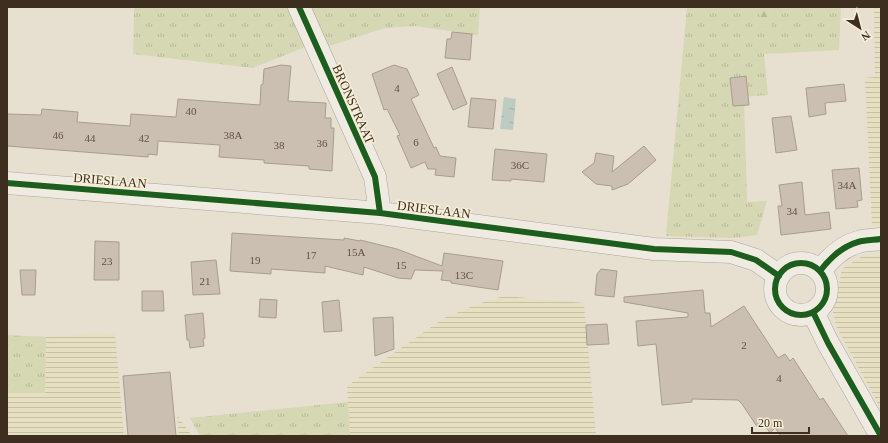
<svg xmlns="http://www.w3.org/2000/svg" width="888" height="443" font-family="'Times New Roman',serif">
  <defs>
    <pattern id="farmland-rules" width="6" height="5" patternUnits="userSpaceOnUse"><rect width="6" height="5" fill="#e6dfc2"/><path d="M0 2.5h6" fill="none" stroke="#c6c0a6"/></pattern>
    <pattern id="grass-tufts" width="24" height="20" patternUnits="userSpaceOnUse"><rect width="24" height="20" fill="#d6d7b3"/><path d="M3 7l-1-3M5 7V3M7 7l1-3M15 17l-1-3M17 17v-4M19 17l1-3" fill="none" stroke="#b9b99a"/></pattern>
    <pattern id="forest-firs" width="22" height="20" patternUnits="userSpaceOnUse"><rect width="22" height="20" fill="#d6d7b3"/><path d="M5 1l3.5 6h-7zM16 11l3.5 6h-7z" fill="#b9b99a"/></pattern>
    <pattern id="water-ripples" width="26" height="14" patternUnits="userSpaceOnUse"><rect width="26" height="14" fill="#bcccc2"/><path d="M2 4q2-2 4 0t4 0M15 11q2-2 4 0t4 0" fill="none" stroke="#a2b0a6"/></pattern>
  </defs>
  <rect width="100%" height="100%" fill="#e7e0d1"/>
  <path fill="url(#farmland-rules)" d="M874 7H881V225L872 226 865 78 875 77Z
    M881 255V409L836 326 833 312 842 269 861 257Z
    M504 296 584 303 596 436H350L347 386 444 318 481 303Z
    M115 333 124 436H7V393L45 392 46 337Z
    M177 415 190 433 192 436H179Z"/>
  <path fill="url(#grass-tufts)" d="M134 7H288L305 47 253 68 133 54Z
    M309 7H480L478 35 415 26 385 28 326 47Z
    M687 7H759L762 30 771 29 769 7H841L839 50 764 54 768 95 744 97 747 202 767 201 757 235 733 238 666 236Z
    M7 335 46 337 45 393H7Z
    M348 402 350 436H200L190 418Z"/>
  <path fill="url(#forest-firs)" d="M759 7H769L771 29 761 30Z"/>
  <path fill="url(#water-ripples)" d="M504 97 516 99 513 130 500 129Z"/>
  <path fill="#cbbfb2" stroke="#a89c90" d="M452 32 472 34 470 60 445 58 447 39H451Z
    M281 65 291 66 288 101 326 103 325 118H331V128H334L332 171 309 169V166L264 163V160L219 157 220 145 158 141 157 155 148 154V157L7 146V114L41 115 42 109 78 112 77 122 130 126 131 114 176 117 178 99 260 105 261 85 263 84 264 69Z
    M394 65 407 69 419 95 411 99 434 148 436 147 440 156 456 158 454 177 435 175 436 169H428L425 162 411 168 397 136 400 135 387 109 384 110 372 74Z
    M452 67 467 104 453 110 437 74Z
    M746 76 749 105 733 106 730 78Z
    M844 84 846 101 825 103 826 114 809 117 806 88Z
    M471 98 496 100 493 129 468 127Z
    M791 116 797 150 776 153 772 118Z
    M644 146 656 160 628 184 612 190V186L596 184 582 172 594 163 596 153 614 156 612 172Z
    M495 149 547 154 544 182 511 179V181L492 180Z
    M859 168 862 200 857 201 858 207 836 209 832 170Z
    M802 182 805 215 829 212 831 229 781 235 778 206H782L779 185Z
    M232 233 344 240V238L360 241V240L397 249 442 266 444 253 503 261 498 290 451 283V281L441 280 443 271 415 270 411 279 398 278 364 267 363 275 325 266V273L271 269V274L230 271Z
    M95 241 119 242V280H94Z
    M216 260 220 294 193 295 191 262Z
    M601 269 617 271 614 297 595 295 597 274Z
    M20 270H36L35 295H22Z
    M703 290 705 313H710L711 327 744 306 778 358 785 354 790 361 793 358 820 400 823 398 848 436H781L775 428 770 433 764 424 758 428 742 404 738 400 692 399V402L662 405 656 344 638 346 636 321 688 317V313L624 302V297Z
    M142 291H163L164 311H142Z
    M260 299 277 300 276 318 259 317Z
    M339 300 342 331 324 332 322 302Z
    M203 313 205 338 203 339 204 346 190 348 189 340H187L185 315Z
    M393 317 394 349 375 356 373 318Z
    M607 324 609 344 587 345 586 325Z
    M170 372 176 436H128L123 376Z"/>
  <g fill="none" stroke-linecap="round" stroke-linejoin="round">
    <g stroke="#ada599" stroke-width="23">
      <path id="minor" d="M299 7 375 177 380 213
        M7 183 380 213 654 249 731 252 756 260 779 276
        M775 289a26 26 0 1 1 52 0a26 26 0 1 1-52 0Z
        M820 271C830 258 843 246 858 242 865 240 874 240 881 239
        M813 312 828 343 881 436"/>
    </g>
    <use href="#minor" stroke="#efebe3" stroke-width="22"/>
    <g stroke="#f7eed8" stroke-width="8">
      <path id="cycleway" d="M299 7 375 177 380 213
        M7 183 380 213 654 249 731 252 756 260 779 276
        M775 289a26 26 0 1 1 52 0a26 26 0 1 1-52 0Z
        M820 271C830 258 843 246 858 242 865 240 874 240 881 239
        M813 312 828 343 881 436"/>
    </g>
    <use href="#cycleway" stroke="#1b5e20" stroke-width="6"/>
  </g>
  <g text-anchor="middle" stroke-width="3" stroke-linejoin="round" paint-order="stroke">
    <g font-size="11" fill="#605244">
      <text x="397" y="92">4</text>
      <text x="191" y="115">40</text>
      <text x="58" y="139">46</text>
      <text x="233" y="139">38A</text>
      <text x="90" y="142">44</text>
      <text x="144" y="142">42</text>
      <text x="416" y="146">6</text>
      <text x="322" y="147">36</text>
      <text x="279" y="149">38</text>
      <text x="520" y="169">36C</text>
      <text x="847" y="189">34A</text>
      <text x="792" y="215">34</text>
      <text x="356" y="256">15A</text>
      <text x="311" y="259">17</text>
      <text x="255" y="264">19</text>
      <text x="107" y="265">23</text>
      <text x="401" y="269">15</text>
      <text x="464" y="279">13C</text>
      <text x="205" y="285">21</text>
      <text x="744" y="349">2</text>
      <text x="779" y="382">4</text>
    </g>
    <g font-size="13" fill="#3d2e20" stroke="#f7eed8">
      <text transform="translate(354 104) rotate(66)" y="5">BRONSTRAAT</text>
      <text transform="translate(110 180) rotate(5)" y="5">DRIESLAAN</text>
      <text transform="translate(434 209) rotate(7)" y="5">DRIESLAAN</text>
    </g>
  </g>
  <rect width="888" height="443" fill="none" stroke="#3d2e20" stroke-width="16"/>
  <g transform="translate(860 28) rotate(144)" stroke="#f7eed8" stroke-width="3" paint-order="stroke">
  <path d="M0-3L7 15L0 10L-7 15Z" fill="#3d2e20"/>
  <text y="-6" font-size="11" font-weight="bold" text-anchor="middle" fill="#3d2e20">N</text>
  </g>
  <path d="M752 427v6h57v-6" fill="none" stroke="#3d2e20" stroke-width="2"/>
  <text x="758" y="427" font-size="12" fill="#3d2e20" stroke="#f7eed8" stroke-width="3" paint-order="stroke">20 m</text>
</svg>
